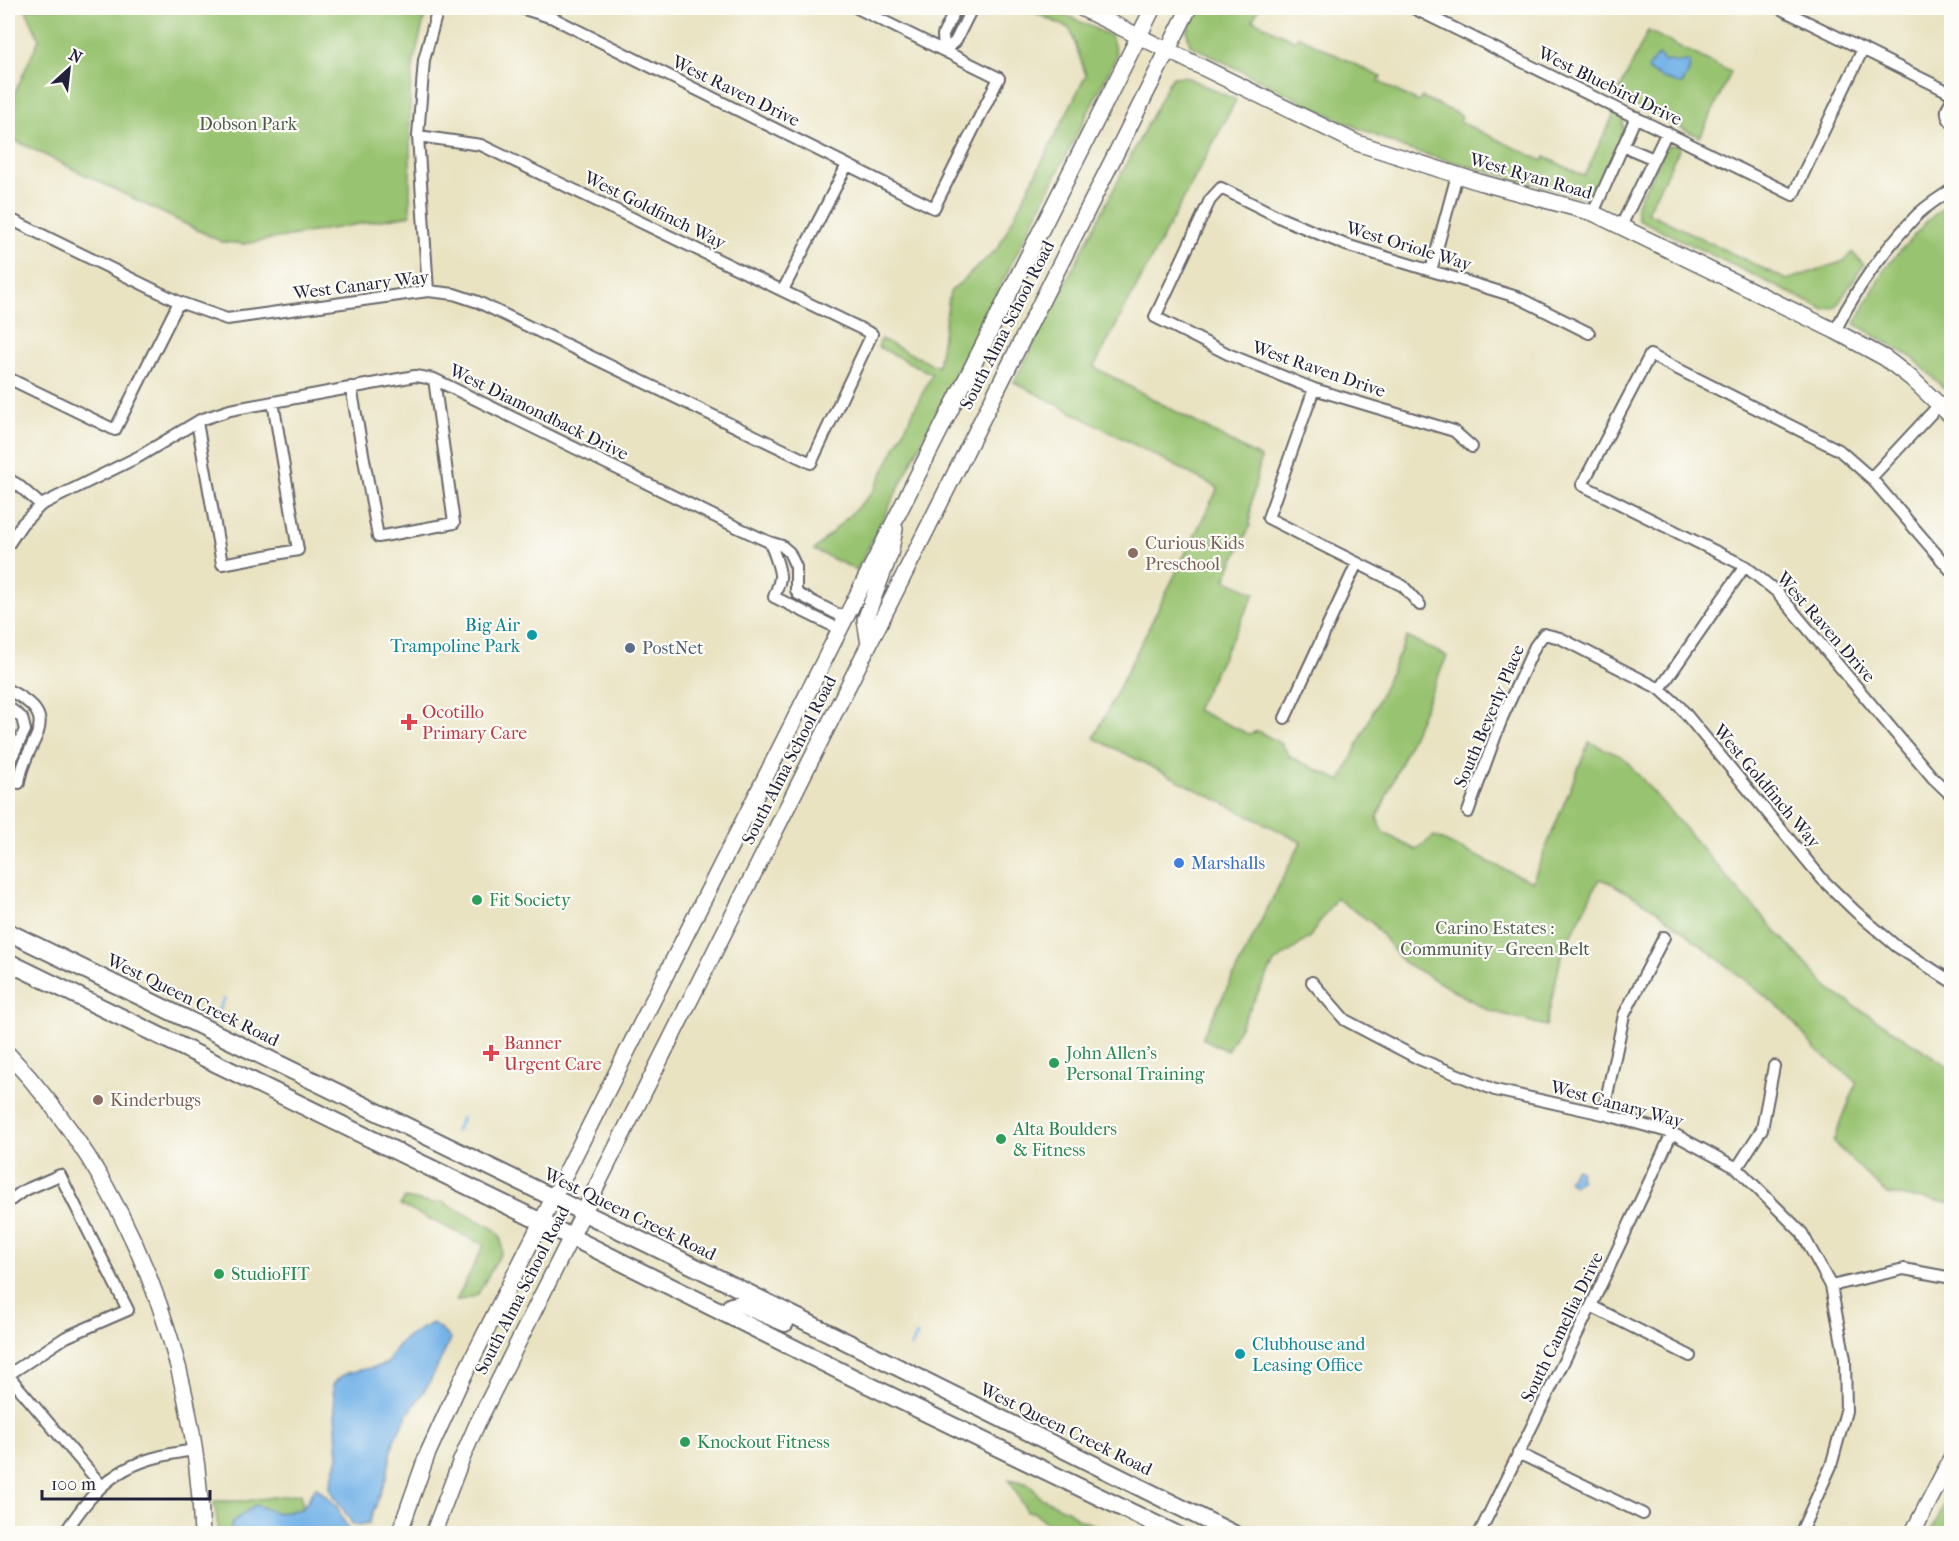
<svg xmlns="http://www.w3.org/2000/svg" width="1959" height="1541" font-family="'IM FELL French Canon',serif">
  <rect width="100%" height="100%" fill="#fdfcf7"/>
  <filter id="ink" filterUnits="userSpaceOnUse"><feTurbulence type="fractalNoise" baseFrequency=".0167" numOctaves="2"/><feDisplacementMap in="SourceGraphic" scale="12" xChannelSelector="R" yChannelSelector="G"/><feConvolveMatrix kernelMatrix="1 2 1 2 8 2 1 2 1" color-interpolation-filters="sRGB"/></filter>
  <filter id="wash" filterUnits="userSpaceOnUse"><feTurbulence type="fractalNoise" baseFrequency=".008" numOctaves="4" result="noise"/><feDisplacementMap in="SourceGraphic" scale="24" xChannelSelector="R" yChannelSelector="G"/><feGaussianBlur stdDeviation="1.35" result="paint"/><feColorMatrix in="noise" values="0 0 0 0 0 0 0 0 0 0 0 0 0 0 0 0 0 1.4 0 .05"/><feComposite in="paint" operator="in"/></filter>
  <g filter="url(#wash)">
    <rect width="100%" height="100%" fill="#e9e3c2"/>
    <path fill="#98c36f" stroke="#5d7255" stroke-width="1.5" d="M25 8H427L414 60 410 94V215L244 244 222 242 8 137V108L39 39Z
      M1026 8H1051L1111 36 1117 55 857 570 814 550 873 492 932 374 878 347 881 339 938 367 950 292 998 248 1086 75 1070 29Z
      M1199 8H1259L1253 20 1295 41 1298 36 1381 77 1379 82 1418 102 1422 97 1462 116 1460 122 1543 161 1545 157 1584 176 1615 112 1623 118V134L1596 192 1587 198 1406 149 1329 115 1190 45 1187 31Z
      M1648 31 1731 72 1700 137 1616 97Z
      M1184 76 1236 100 1094 367 1261 458 1251 505 1250 526 1225 579 1255 593 1196 710 1249 734 1258 731 1282 744 1290 757 1341 781 1407 637 1447 656 1377 818 1384 833 1416 850 1434 836 1532 882 1589 742 1623 757 1731 882 1830 990 1951 1068V1203L1887 1194 1833 1142 1857 1082 1817 1051 1785 1012 1655 909 1609 882 1599 879 1561 957 1546 1026 1488 1010 1403 962 1372 923 1336 898 1309 938 1274 963 1227 1051 1202 1038 1301 842 1094 738 1218 488 1014 382 1168 84 1173 77Z
      M1682 144 1647 212 1787 280 1844 261 1852 252 1864 264 1836 307 1825 310 1638 219 1636 206 1667 146Z
      M1951 201V395L1913 358 1855 324 1885 268 1927 221Z
      M405 1198 430 1203 443 1202 494 1229 501 1237 502 1251 478 1294 472 1297 456 1301 484 1245 400 1205Z
      M1009 1479 1029 1484 1041 1498 1069 1511 1079 1519 1114 1533H1059L1033 1512H1027Z
      M1951 1492V1533H1930Z
      M301 1493 303 1509 278 1513 255 1505 234 1521 229 1533H219L214 1501H246Z"/>
    <path fill="#75b3e8" stroke="#4c6a92" stroke-width="1.5" d="M1658 55 1665 62 1672 61 1675 63 1686 61 1690 62 1689 72 1682 84C1671 84 1661 76 1650 72L1648 68Z
      M1577 1169 1581 1172 1579 1177 1582 1180 1577 1182 1574 1186 1568 1181 1574 1170Z
      M433 1323 451 1339 428 1385 408 1414 394 1440 386 1479 369 1523 354 1526 329 1488 338 1457 333 1385C345 1366 370 1372 388 1363 397 1339 411 1334 433 1323Z
      M316 1487 336 1505 350 1533H229L234 1521 255 1505 278 1513 302 1509Z"/>
    <g fill="none" stroke-linecap="round" stroke-linejoin="round">
      <path stroke="#75b3e8" stroke-width="3" d="M216 1015 224 999
        M456 1131 462 1118
        M911 1347 917 1335"/>
    </g>
  </g>
  <g filter="url(#ink)">
    <g fill="none" stroke-linecap="round" stroke-linejoin="round">
      <g stroke="#68666a" stroke-width="14">
        <path id="street" d="M521 8 553 18 934 208 999 78 857 8
          M1413 8 1793 195 1863 49
          M1779 8 1947 91 1952 96
          M944 50 955 42 972 8
          M944 50 943 35 956 8
          M1952 101C1945 108 1945 116 1952 123
          M1623 146 1654 159
          M1593 213 1636 117
          M8 218 179 302 227 319 428 291 454 294 478 302 811 463 872 334 481 145 418 136
          M1621 226 1667 132
          M1431 271 1457 175
          M783 290 847 165
          M428 291 418 136 424 60 438 8
          M1835 331C1855 290 1884 250 1915 217 1925 206 1940 198 1952 189
          M8 378 115 430 179 302
          M351 387 378 537 454 523 434 379
          M1314 389 1268 518 1403 586 1420 605
          M197 422 222 564 298 550 273 402
          M1472 447 1454 431 1314 389 1230 355 1155 317 1210 200 1221 188 1283 219 1346 245 1517 297 1589 333
          M1871 478 1939 405
          M8 479 17 484 41 505
          M769 542C773 548 781 572 780 578 779 585 776 591 774 597L839 629
          M8 545 22 524 41 505 140 456 200 420 230 410 415 376 434 379 728 523 769 542 782 546 789 552 796 567V590L798 594 845 618
          M1952 572 1871 478 1839 450 1650 355 1582 485 1745 566 1777 592 1933 778 1952 796
          M1660 689 1745 566
          M8 690C69 720 24 739 19 783
          M8 707 22 718 25 730 8 765
          M1285 718 1357 563
          M8 779 19 783
          M1468 812 1502 718 1535 646 1544 634 1560 638 1660 689 1680 707 1823 880 1856 912 1896 946 1952 982
          M1312 982 1345 1020 1419 1059 1495 1090 1603 1114 1672 1133 1737 1168 1802 1233 1831 1286 1845 1359 1846 1411 1831 1466 1800 1534
          M1603 1114 1624 1015 1664 937
          M1737 1168 1762 1129 1774 1066
          M8 1202 23 1191 60 1175 128 1310 66 1337 8 1375 102 1486
          M1831 1286 1904 1269 1952 1278
          M1591 1306 1690 1356
          M1518 1453 1643 1514
          M64 1534C102 1476 127 1459 195 1450
          M1479 1534 1591 1306 1672 1133"/>
      </g>
      <g stroke="#68666a" stroke-width="18">
        <path id="secondary" d="M1081 8 1357 143 1479 182 1593 213 1835 331 1885 358 1911 378 1952 417
          M869 644 865 620 890 554 895 529
          M8 1054C130 1183 196 1357 202 1534
          M399 1534 427 1455 459 1385 1153 8
          M433 1534 460 1463 477 1424 1189 8
          M1912 1534 1952 1457"/>
      </g>
      <g stroke="#68666a" stroke-width="20">
        <path id="primary" d="M8 932 724 1281 1234 1534
          M8 962 525 1214 854 1378 1176 1534
          M725 1313 731 1306 741 1304 785 1323"/>
      </g>
      <use href="#street" stroke="#fff" stroke-width="10"/>
      <use href="#secondary" stroke="#fff" stroke-width="15"/>
      <use href="#primary" stroke="#fff" stroke-width="16"/>
    </g>
  </g>
  <g fill="#8d6e63" stroke="#fdfcf7" stroke-width="2">
    <circle cx="1133" cy="553" r="6"/>
    <circle cx="98" cy="1100" r="6"/>
  </g>
  <g fill="#0f9aa8" stroke="#fdfcf7" stroke-width="2">
    <circle cx="532" cy="635" r="6"/>
    <circle cx="1240" cy="1354" r="6"/>
  </g>
  <circle fill="#5c6f8a" stroke="#fdfcf7" stroke-width="2" cx="630" cy="648" r="6"/>
  <g fill="#e0444e" stroke="#fdfcf7" stroke-width="2">
    <path d="M406 713h6v6h6v6h-6v6h-6v-6h-6v-6h6z"/>
    <path d="M488 1044h6v6h6v6h-6v6h-6v-6h-6v-6h6z"/>
  </g>
  <circle fill="#3f7fe0" stroke="#fdfcf7" stroke-width="2" cx="1179" cy="863" r="6"/>
  <g fill="#2e9e5b" stroke="#fdfcf7" stroke-width="2">
    <circle cx="477" cy="900" r="6"/>
    <circle cx="1054" cy="1063" r="6"/>
    <circle cx="1001" cy="1139" r="6"/>
    <circle cx="219" cy="1274" r="6"/>
    <circle cx="685" cy="1442" r="6"/>
  </g>
  <g text-anchor="middle" stroke-width="4.5" stroke-linejoin="round" paint-order="stroke">
    <g font-size="18" fill="#22223b" stroke="#fdfcf7">
      <text transform="translate(1610 86) rotate(26)" y="6">West Bluebird Drive</text>
      <text transform="translate(736 91) rotate(26)" y="6">West Raven Drive</text>
      <text transform="translate(1531 176) rotate(16)" y="6">West Ryan Road</text>
      <text transform="translate(655 210) rotate(26)" y="6">West Goldfinch Way</text>
      <text transform="translate(1409 246) rotate(17)" y="6">West Oriole Way</text>
      <text transform="translate(361 285) rotate(-7)" y="6">West Canary Way</text>
      <text transform="translate(1007 325) rotate(-63)" y="6">South Alma School Road</text>
      <text transform="translate(1319 369) rotate(19)" y="6">West Raven Drive</text>
      <text transform="translate(539 412) rotate(26)" y="6">West Diamondback Drive</text>
      <text transform="translate(1826 627) rotate(49)" y="6">West Raven Drive</text>
      <text transform="translate(1489 716) rotate(-67)" y="6">South Beverly Place</text>
      <text transform="translate(789 760) rotate(-63)" y="6">South Alma School Road</text>
      <text transform="translate(1767 786) rotate(50)" y="6">West Goldfinch Way</text>
      <text transform="translate(193 1000) rotate(26)" y="6">West Queen Creek Road</text>
      <text transform="translate(1617 1104) rotate(15)" y="6">West Canary Way</text>
      <text transform="translate(630 1214) rotate(26)" y="6">West Queen Creek Road</text>
      <text transform="translate(522 1290) rotate(-63)" y="6">South Alma School Road</text>
      <text transform="translate(1562 1327) rotate(-64)" y="6">South Camellia Drive</text>
      <text transform="translate(1066 1429) rotate(26)" y="6">West Queen Creek Road</text>
    </g>
    <g font-size="18" fill="#4b5a4d" stroke="#fdfcf7">
      <text x="248" y="130">Dobson Park</text>
      <text x="1495" y="934">Carino Estates :<tspan x="1495" dy="21">Community - Green Belt</tspan></text>
    </g>
    <g font-size="18" fill="#785e54" stroke="#fdfcf7" text-anchor="start">
      <text x="1145" y="549">Curious Kids<tspan x="1145" dy="21">Preschool</tspan></text>
      <text x="110" y="1106">Kinderbugs</text>
    </g>
    <g font-size="18" fill="#0d838f" stroke="#fdfcf7" text-anchor="end">
      <text x="520" y="631">Big Air<tspan x="520" dy="21">Trampoline Park</tspan></text>
      <text x="1252" y="1350" text-anchor="start">Clubhouse and<tspan x="1252" dy="21">Leasing Office</tspan></text>
    </g>
    <g font-size="18" fill="#4e5e75" stroke="#fdfcf7" text-anchor="start">
      <text x="642" y="654">PostNet</text>
    </g>
    <g font-size="18" fill="#be3a42" stroke="#fdfcf7" text-anchor="start">
      <text x="422" y="718">Ocotillo<tspan x="422" dy="21">Primary Care</tspan></text>
      <text x="504" y="1049">Banner<tspan x="504" dy="21">Urgent Care</tspan></text>
    </g>
    <g font-size="18" fill="#366cbe" stroke="#fdfcf7" text-anchor="start">
      <text x="1191" y="869">Marshalls</text>
    </g>
    <g font-size="18" fill="#27864d" stroke="#fdfcf7" text-anchor="start">
      <text x="489" y="906">Fit Society</text>
      <text x="1066" y="1059">John Allen's<tspan x="1066" dy="21">Personal Training</tspan></text>
      <text x="1013" y="1135">Alta Boulders<tspan x="1013" dy="21">&amp; Fitness</tspan></text>
      <text x="231" y="1280">StudioFIT</text>
      <text x="697" y="1448">Knockout Fitness</text>
    </g>
  </g>
  <rect width="1959" height="1541" fill="none" stroke="#fdfcf7" stroke-width="30"/>
  <g transform="translate(69 69) rotate(27)" stroke="#fdfcf7" stroke-width="4.5" paint-order="stroke">
  <path d="M0-4.5L10 22L0 15L-10 22Z" fill="#22223b"/>
  <text y="-9" font-size="16" font-weight="bold" text-anchor="middle" fill="#22223b">N</text>
  </g>
  <path d="M42 1490v9h168v-9" fill="none" stroke="#22223b" stroke-width="3"/>
  <text x="51" y="1490" font-size="18" fill="#22223b" stroke="#fdfcf7" stroke-width="4.5" paint-order="stroke">100 m</text>
</svg>
